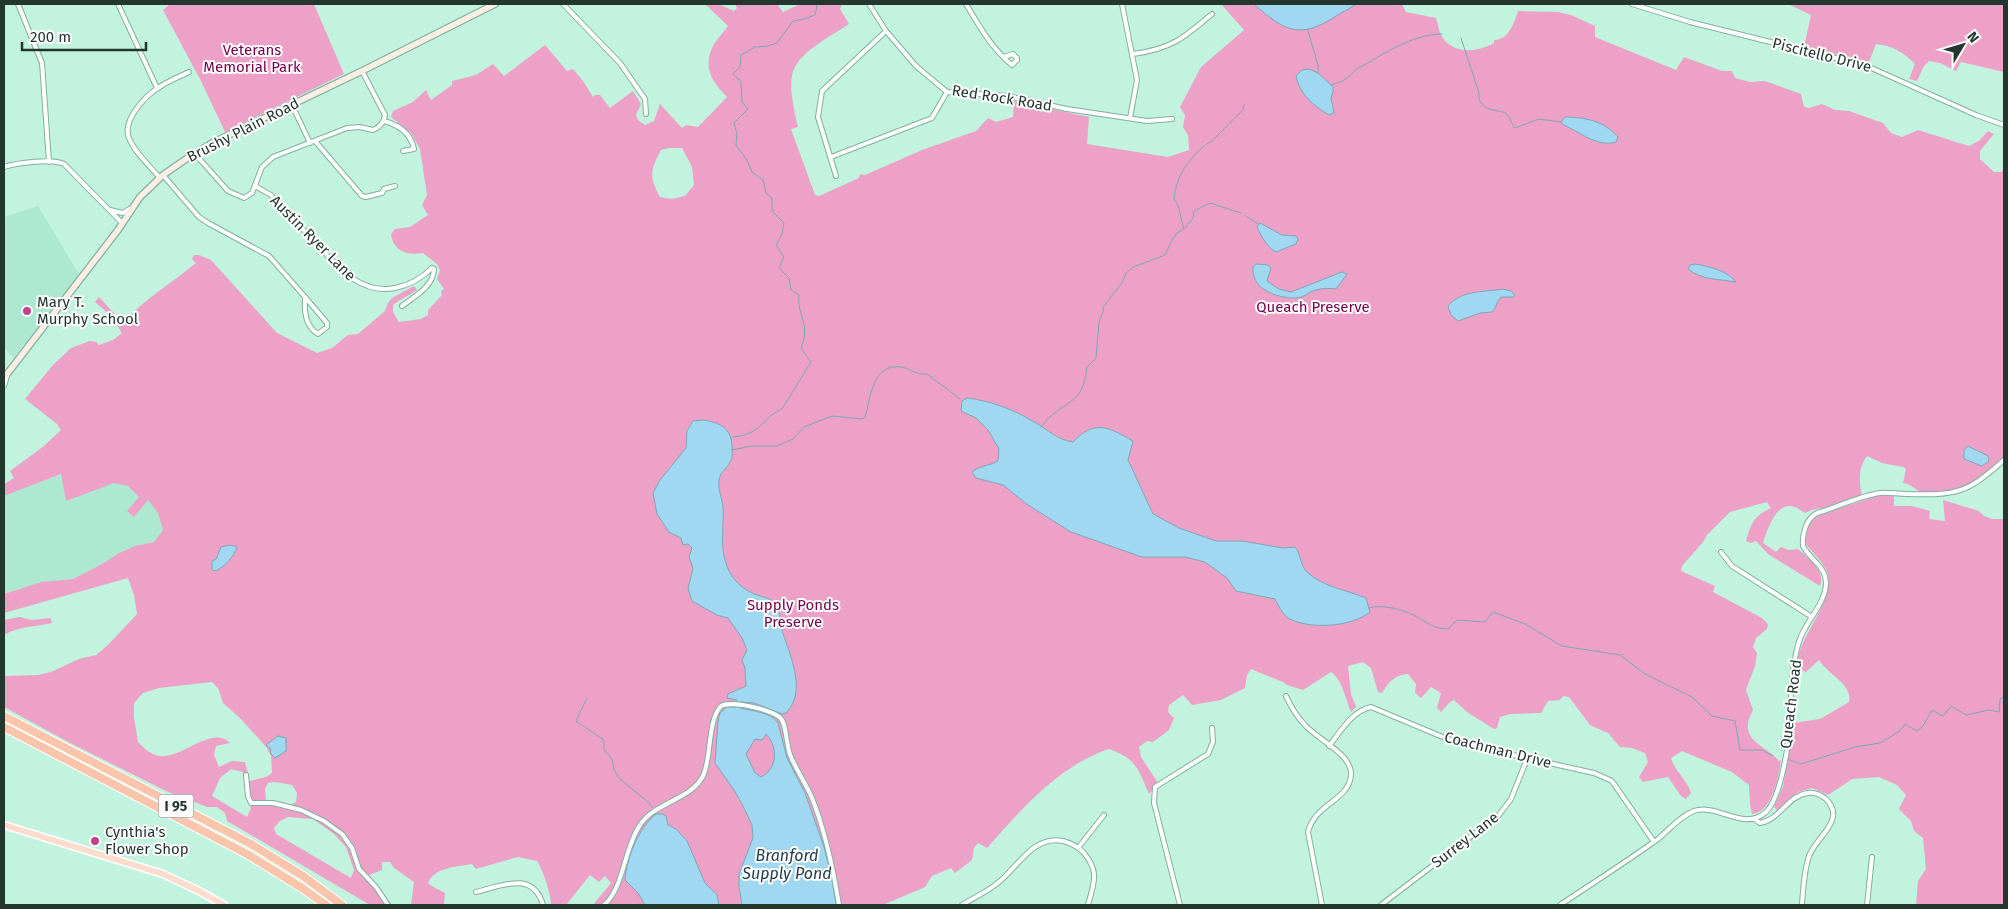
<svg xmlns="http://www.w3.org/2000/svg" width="2008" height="909" font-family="'Fira Sans',sans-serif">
  <rect width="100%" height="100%" fill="#c1f3de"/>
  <path fill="#ade8d0" d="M38 206 80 276 13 358 4 347V217Z
    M61 474 94 490 114 483 128 486 139 497 134 517 148 500 158 513 163 530 154 542 135 546 119 553 102 564 73 579 41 582 4 594V496Z"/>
  <path fill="#eea1c7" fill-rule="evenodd" d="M170 4H314L344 74 225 132 201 81 163 10Z
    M705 4H718L734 11 737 8 735 4H777L783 12 800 4H842L840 9 849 24C832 36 795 53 792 76 789 90 795 113 798 127L791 129 815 195 819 196 859 178 860 174 865 175 922 150 976 131 988 118 996 122 1013 117 1014 101 1089 117 1087 144 1168 157 1189 150 1188 135 1183 127 1185 115 1180 107 1201 67 1244 30 1221 4H1402L1406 12 1436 18C1438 24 1439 32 1442 37 1454 55 1478 52 1494 43V40C1509 40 1514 23 1518 11L1558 12 1571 15 1595 26V37L1676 70 1684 57 1722 71H1732L1735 78 1750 82 1765 81 1801 94 1804 107 1809 108 1822 104 1835 110 1849 111 1883 123 1891 133 1902 137 1918 130 1969 146 1979 141 1988 131 1994 134 1980 151V159L1994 172H2002L2004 166V457C1982 476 1956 499 1924 493 1916 492 1912 483 1903 483L1906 469 1903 467 1882 463 1867 456C1858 468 1859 482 1862 496L1836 505 1812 510 1805 513C1802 511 1798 508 1795 507 1776 500 1767 531 1763 543L1776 552 1781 547 1789 550 1798 549C1808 558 1826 570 1820 586L1768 554 1756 541 1751 543 1746 541C1751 523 1754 516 1771 508L1767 502 1730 512 1707 535 1703 542 1682 566 1681 571 1715 586 1713 592 1762 618 1768 624 1767 629 1756 638 1753 647 1757 653 1755 666 1746 690 1753 710C1736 741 1765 744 1779 761L1781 760C1779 776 1772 813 1752 814L1750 804 1749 785 1732 772 1682 751 1671 758C1675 772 1687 779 1691 793L1686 799 1681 796 1668 777 1643 782 1639 777 1648 762 1645 753 1632 748 1620 747 1608 733 1590 725 1569 697 1563 696 1560 700 1548 701 1541 713 1510 714 1500 717 1497 728 1494 729 1467 712 1454 700 1449 703 1441 712 1437 708 1441 693 1431 687 1421 698 1415 693 1416 684 1408 674C1395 675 1389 681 1382 693L1378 692 1371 668 1363 662 1348 666 1351 694 1356 707 1351 712C1346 700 1342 679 1331 672L1303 690 1287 685 1285 683 1251 669 1247 675 1245 688 1221 700 1192 705 1183 695 1169 705 1168 712 1174 718 1169 730 1153 742 1147 741 1139 747 1141 757 1158 783 1149 794C1138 769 1137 759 1109 749 1058 766 1022 809 987 848L978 843 974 848 972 860 955 873 951 868 932 876 925 887 883 905H593L611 883 605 876 599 882 590 875 566 905H551C551 894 543 870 537 861L518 857 476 869 472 864C456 867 435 867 428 883 433 888 439 889 445 893L444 905H411L414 882 394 868 390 862H382V870L369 875 392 905H370L227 821 225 813 217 807H207L166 791 70 743 4 707V676L38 675 51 672 79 659 96 655 108 645 137 614 134 595 128 578 4 613V594L41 582 73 579 102 564 119 553 135 546 154 542 163 530 158 513 148 500 134 517 127 511 139 497 128 486 114 483 66 501 61 474 4 496V484L14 478 10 471 44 446 61 430 57 424 25 399 53 365 71 348 90 341 96 342 99 345 113 340 122 333 110 315 95 302 99 297 123 323C144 299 172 283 196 263L192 259 194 255H199L211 260 277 333 317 353 332 348 348 335 358 334 385 311 388 303 392 298 414 286 417 290C409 296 400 299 393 305V312L399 322 421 319 428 315V310L442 295 441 291 444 289 437 279 440 270 437 264 423 253C408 256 393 251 391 234L395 229 410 227 428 215 422 205 427 195 420 149 411 133 391 117 393 111 413 102 426 90 431 100 452 85V81L476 75 493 64 504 76 545 45 567 71 573 69 583 81 593 97 595 95H600L610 108 633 91 641 104 636 115 638 120 645 125 654 121 660 104 682 128 686 125 698 127 727 97C713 83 703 69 712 48 715 41 723 33 728 26ZM669 148H682L692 167 694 185 685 196 672 199 660 197C649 176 650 171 661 150ZM212 682 218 688 223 703 240 718 267 748 271 756 272 773 266 777 250 781 245 762 232 761 219 767 214 755 216 746 230 743C210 723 177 766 153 754 148 752 142 746 138 742L134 717V703L143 693 159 688ZM231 769 243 772 247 801 251 808 247 817 212 796 220 778ZM275 782 292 785 297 793 296 802 290 805 283 802 266 800 265 789 268 783ZM288 817 313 819 334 834 346 847 354 870 351 878 276 834 274 828 280 821Z
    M1788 4H2004V72L1961 62 1956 71 1940 63 1929 61 1924 66 1917 81 1909 79 1915 64C1905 53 1891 45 1876 44L1869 62 1804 47 1811 15Z
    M1894 495V506H1912L1930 511 1929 519 1945 521 1943 500 1979 511 1984 516 1992 519H2004V905H1916L1918 881 1926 869 1923 838 1914 831 1911 821 1899 809 1906 795 1897 785 1879 777 1852 779 1828 795 1812 788 1798 792 1777 810 1774 807 1783 787 1793 723 1820 719 1849 702C1853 684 1827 674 1819 660L1806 672 1800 670C1788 645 1838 603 1827 572 1823 561 1812 553 1806 544 1806 530 1808 520 1822 514L1877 496Z
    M20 617 31 620 51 618 52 623C35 627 19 626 4 635V620Z"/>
  <path fill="#a1d8f1" stroke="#7ba8b7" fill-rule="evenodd" d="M1254 4H1356C1350 9 1342 12 1336 16 1300 40 1284 31 1254 4Z
    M1309 69 1318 73 1333 87V92L1331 98 1334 113 1329 115C1313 105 1300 95 1296 76L1302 70Z
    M1565 117C1585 117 1604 121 1618 137L1616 142C1599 148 1579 132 1564 125L1561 122Z
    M1260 223 1282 235 1296 236 1298 239 1296 244 1276 252C1267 247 1261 236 1257 227Z
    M1256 264 1268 265 1271 268 1267 281 1279 289 1291 292 1342 272 1347 274 1336 289C1329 288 1323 288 1316 290 1308 292 1304 298 1295 298 1276 298 1251 289 1253 267Z
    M1695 264C1708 266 1728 271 1736 282 1719 279 1701 280 1688 269L1690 265Z
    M1503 289 1511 291 1515 295 1513 297H1501C1496 302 1497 307 1492 312L1480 313 1458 321 1451 315 1448 306C1461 290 1485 292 1503 289Z
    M967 398C991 401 1013 409 1034 422 1049 430 1055 439 1073 442 1095 419 1108 427 1133 441L1128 460 1153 514 1179 528 1216 541H1242L1283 548 1295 547C1301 554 1300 565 1307 572 1323 587 1347 590 1366 598L1370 612C1352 627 1309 630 1288 618 1283 615 1278 605 1275 599L1236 591 1227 578 1205 562 1185 557H1142L1071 532 1028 505 1003 485 976 478 972 472C979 466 989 466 998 461L999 449 988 430 976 418 961 411 962 401Z
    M703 420C720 422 732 429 732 447 732 452 733 457 730 462 727 469 720 471 719 481 718 490 722 498 723 507 724 525 720 543 725 560 729 578 743 591 760 596 767 598 772 599 776 605 781 611 779 620 781 627 789 654 808 690 786 713L782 714 754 703 741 702 740 708C752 711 771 712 778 723L787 758 805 793 824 847 832 879 836 905H742L739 886V874L753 838 752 825 743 806 734 790 715 763 718 722 720 713 727 707H737V700L727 698 728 694 746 686 745 668 742 660 747 650 742 638 728 618 717 615 692 601 688 589 693 568 689 557 692 548 688 544 683 545 681 538 669 532 657 514 653 493 660 480 686 448 687 431 693 421ZM766 734C778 746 778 769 761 777L755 773 746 754 755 739 762 740Z
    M1968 446 1988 456 1989 461 1982 466 1964 459V450Z
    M230 545 237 547C234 557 224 567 216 571L212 570V561L216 559 221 547Z
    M278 736 286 738V751L275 758 271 754 270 748 266 745Z
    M656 814H663L666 816 668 825 676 829 687 841 705 883 717 895 719 905H645L638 893 625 880C627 857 638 829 656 814Z"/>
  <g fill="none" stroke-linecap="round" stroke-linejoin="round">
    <path stroke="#7ba8b7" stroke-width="1" d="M1308 31 1318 65V73
      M1461 38 1479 93C1478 114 1499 108 1507 114 1511 118 1511 124 1515 128L1539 119 1561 122
      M1331 85C1336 83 1342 82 1346 79 1350 76 1353 72 1357 69 1384 54 1410 35 1442 34
      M1246 216 1258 224
      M1185 228 1193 218 1194 211 1210 203 1241 213
      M1041 427C1062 398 1083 409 1087 367L1096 358 1099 322 1104 309 1102 308 1122 283 1126 273 1133 267 1165 255 1172 240 1177 233 1184 229C1180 219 1181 207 1174 199 1176 179 1186 161 1202 148 1206 144 1211 142 1215 138 1224 129 1233 119 1243 110L1244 104
      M733 437C763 434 760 419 782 409L811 362 801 348C811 324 797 317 799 295L791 290 789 278 779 268 784 257 776 245 782 234 784 223 772 211V198L766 193 763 180 752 172 747 160 736 145 737 134 734 123 748 109 742 102 741 81 733 74 740 67 741 55 755 47 768 46 777 43 793 21 804 19 815 15 817 6 815 4
      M732 450 752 446H777L793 439 804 427 832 416 862 419 865 417C871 397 872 363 901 367 911 369 916 375 927 374L960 399
      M1368 608C1382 604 1402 609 1415 616 1429 623 1431 628 1448 629L1457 620 1485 622 1493 612 1525 624 1562 646 1620 655 1645 674 1692 697 1712 716 1735 721 1740 750H1762L1773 756
      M587 698 576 721 604 740V750L612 759 614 770 619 778 649 803 653 808
      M1787 759 1801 764 1855 747 1880 743 1900 731 1905 724 1917 731 1923 726 1932 710 1943 716 1951 706 1966 715 1989 710 1999 712 2000 699 2004 697"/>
    <g stroke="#81b19e" stroke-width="6">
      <path id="street" d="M18 4 42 63 49 162
        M118 4 157 88
        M563 4 620 63 645 99 646 114
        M869 4 886 31 916 66 947 92 1008 96 1067 109 1147 121 1172 119
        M966 4C979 26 992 49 1012 65L1017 60V58L1013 54 1004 57
        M1122 4 1137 80 1130 118
        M1632 4 1690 22 1867 66 1976 115 2004 125
        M1133 54C1171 49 1184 38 1212 14
        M292 105 310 143
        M384 121C399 125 411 134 414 149L403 151
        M315 141 362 196 366 197 382 193 384 189 395 186
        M195 154 228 191 244 198 252 193 262 167 273 157 347 128 360 127 373 130C381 127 384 122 385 115L362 71
        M831 157 932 118 947 92
        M4 167C17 163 52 158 64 164L123 224
        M163 175 199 217 208 223 269 256 305 297
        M836 176 818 117 822 91 886 31
        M160 178C150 166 135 153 129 138 122 121 144 97 158 88 168 81 179 77 189 72
        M255 186 271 195C285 210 299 225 313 240 336 264 358 295 395 288 410 285 421 279 432 268L434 269C434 286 414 297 402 306
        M110 210 123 213 131 208
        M305 297 327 323V327L318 334C305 326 304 311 305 297Z
        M4 386 7 376
        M1721 552 1732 566 1812 617
        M1286 696C1291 707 1297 717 1305 725 1317 739 1353 755 1351 775 1349 801 1315 803 1308 832L1322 905
        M1329 746C1341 731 1352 711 1371 707L1445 738 1486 749 1594 773 1612 781 1654 842
        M246 775 248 796 251 803H273L301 810 324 821 342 834 352 848 359 869 376 887 388 905
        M1754 819 1760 823C1780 820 1788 795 1808 793 1815 792 1821 795 1826 799 1847 820 1816 837 1809 856 1804 871 1803 889 1802 905
        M1078 848 1104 815
        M476 892C501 886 533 870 543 905
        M604 905C624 888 624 848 640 825 655 802 691 800 703 776 712 757 707 721 721 706 731 700 776 710 782 720 787 729 786 746 791 757 797 771 806 784 812 798 826 833 833 868 839 905
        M962 905C973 898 985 893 995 885 1016 871 1032 834 1063 841 1071 843 1077 846 1083 852 1100 871 1094 883 1088 905
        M1180 905 1154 803 1155 787 1208 754 1213 742 1212 728
        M1381 905 1499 815 1511 799 1527 759
        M1560 905C1593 883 1626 862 1658 839 1669 830 1680 816 1694 811 1718 803 1743 832 1766 812 1782 796 1789 740 1791 718 1791 705 1790 692 1792 680 1794 664 1796 646 1803 632 1811 616 1825 602 1826 584 1826 566 1811 561 1803 546 1802 534 1806 519 1817 513 1838 507 1859 496 1880 493 1889 492 1897 494 1907 494 1957 495 1966 494 2004 460
        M1867 905 1872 857"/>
    </g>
    <g stroke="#81b19e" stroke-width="8">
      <path id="secondary" d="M4 378 118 230 140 197 163 175 186 159 214 142 362 71 495 4"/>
    </g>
    <g stroke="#fff" stroke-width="9">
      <path id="primary" d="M4 825 163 874 201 892 224 905"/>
    </g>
    <g stroke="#fff" stroke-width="10">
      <path id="highway" d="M4 716 251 844 303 876 342 905
        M4 727 247 854 302 888 326 905"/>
    </g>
    <use href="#street" stroke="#fff" stroke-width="4"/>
    <use href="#secondary" stroke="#feeee6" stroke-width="5.5"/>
    <use href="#primary" stroke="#fcdccc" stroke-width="6"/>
    <use href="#highway" stroke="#fac5aa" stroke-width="8"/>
  </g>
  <g fill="#c1418b" stroke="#fff" stroke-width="2">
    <circle cx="27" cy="311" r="5"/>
    <circle cx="95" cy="841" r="5"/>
  </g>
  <g text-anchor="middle" stroke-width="4" stroke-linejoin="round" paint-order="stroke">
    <rect fill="#fff" stroke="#65736d" stroke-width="1" x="158.5" y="794.5" width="35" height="23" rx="4"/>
    <g font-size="14" font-weight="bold" fill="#23372f">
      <text x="176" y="811">I 95</text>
    </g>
    <g font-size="15" fill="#74004c" stroke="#fff">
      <text x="252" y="55">Veterans<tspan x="252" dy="17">Memorial Park</tspan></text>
      <text x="1313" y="312">Queach Preserve</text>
      <text x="793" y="610">Supply Ponds<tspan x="793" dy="17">Preserve</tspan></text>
    </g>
    <g font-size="15" fill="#23372f" stroke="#fff">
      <text transform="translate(1822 55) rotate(14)" y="5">Piscitello Drive</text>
      <text transform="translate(1002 98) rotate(9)" y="5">Red Rock Road</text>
      <text transform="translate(243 130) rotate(-27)" y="5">Brushy Plain Road</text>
      <text transform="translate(313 238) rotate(45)" y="5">Austin Ryer Lane</text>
      <text transform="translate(1791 704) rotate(-83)" y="5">Queach Road</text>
      <text transform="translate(1498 750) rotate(14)" y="5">Coachman Drive</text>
      <text transform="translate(1465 840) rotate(-38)" y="5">Surrey Lane</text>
    </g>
    <g font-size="15" fill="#23372f" stroke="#fff" text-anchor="start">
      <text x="37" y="307">Mary T.<tspan x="37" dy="17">Murphy School</tspan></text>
      <text x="105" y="837">Cynthia's<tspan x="105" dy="17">Flower Shop</tspan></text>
    </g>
    <g font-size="16" font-style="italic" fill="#233e4a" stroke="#fff">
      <text x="787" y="861">Branford<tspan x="787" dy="18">Supply Pond</tspan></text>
    </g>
  </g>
  <rect width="2008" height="909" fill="none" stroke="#23372f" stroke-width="10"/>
  <g transform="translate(1963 45) rotate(52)" stroke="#ffffff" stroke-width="4" paint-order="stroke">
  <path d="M0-4L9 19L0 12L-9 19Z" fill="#23372f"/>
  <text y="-8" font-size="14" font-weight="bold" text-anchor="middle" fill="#23372f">N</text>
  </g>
  <path d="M22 42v8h124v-8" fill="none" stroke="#23372f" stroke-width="2.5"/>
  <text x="30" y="42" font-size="15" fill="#23372f" stroke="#ffffff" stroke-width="4" paint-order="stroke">200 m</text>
</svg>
